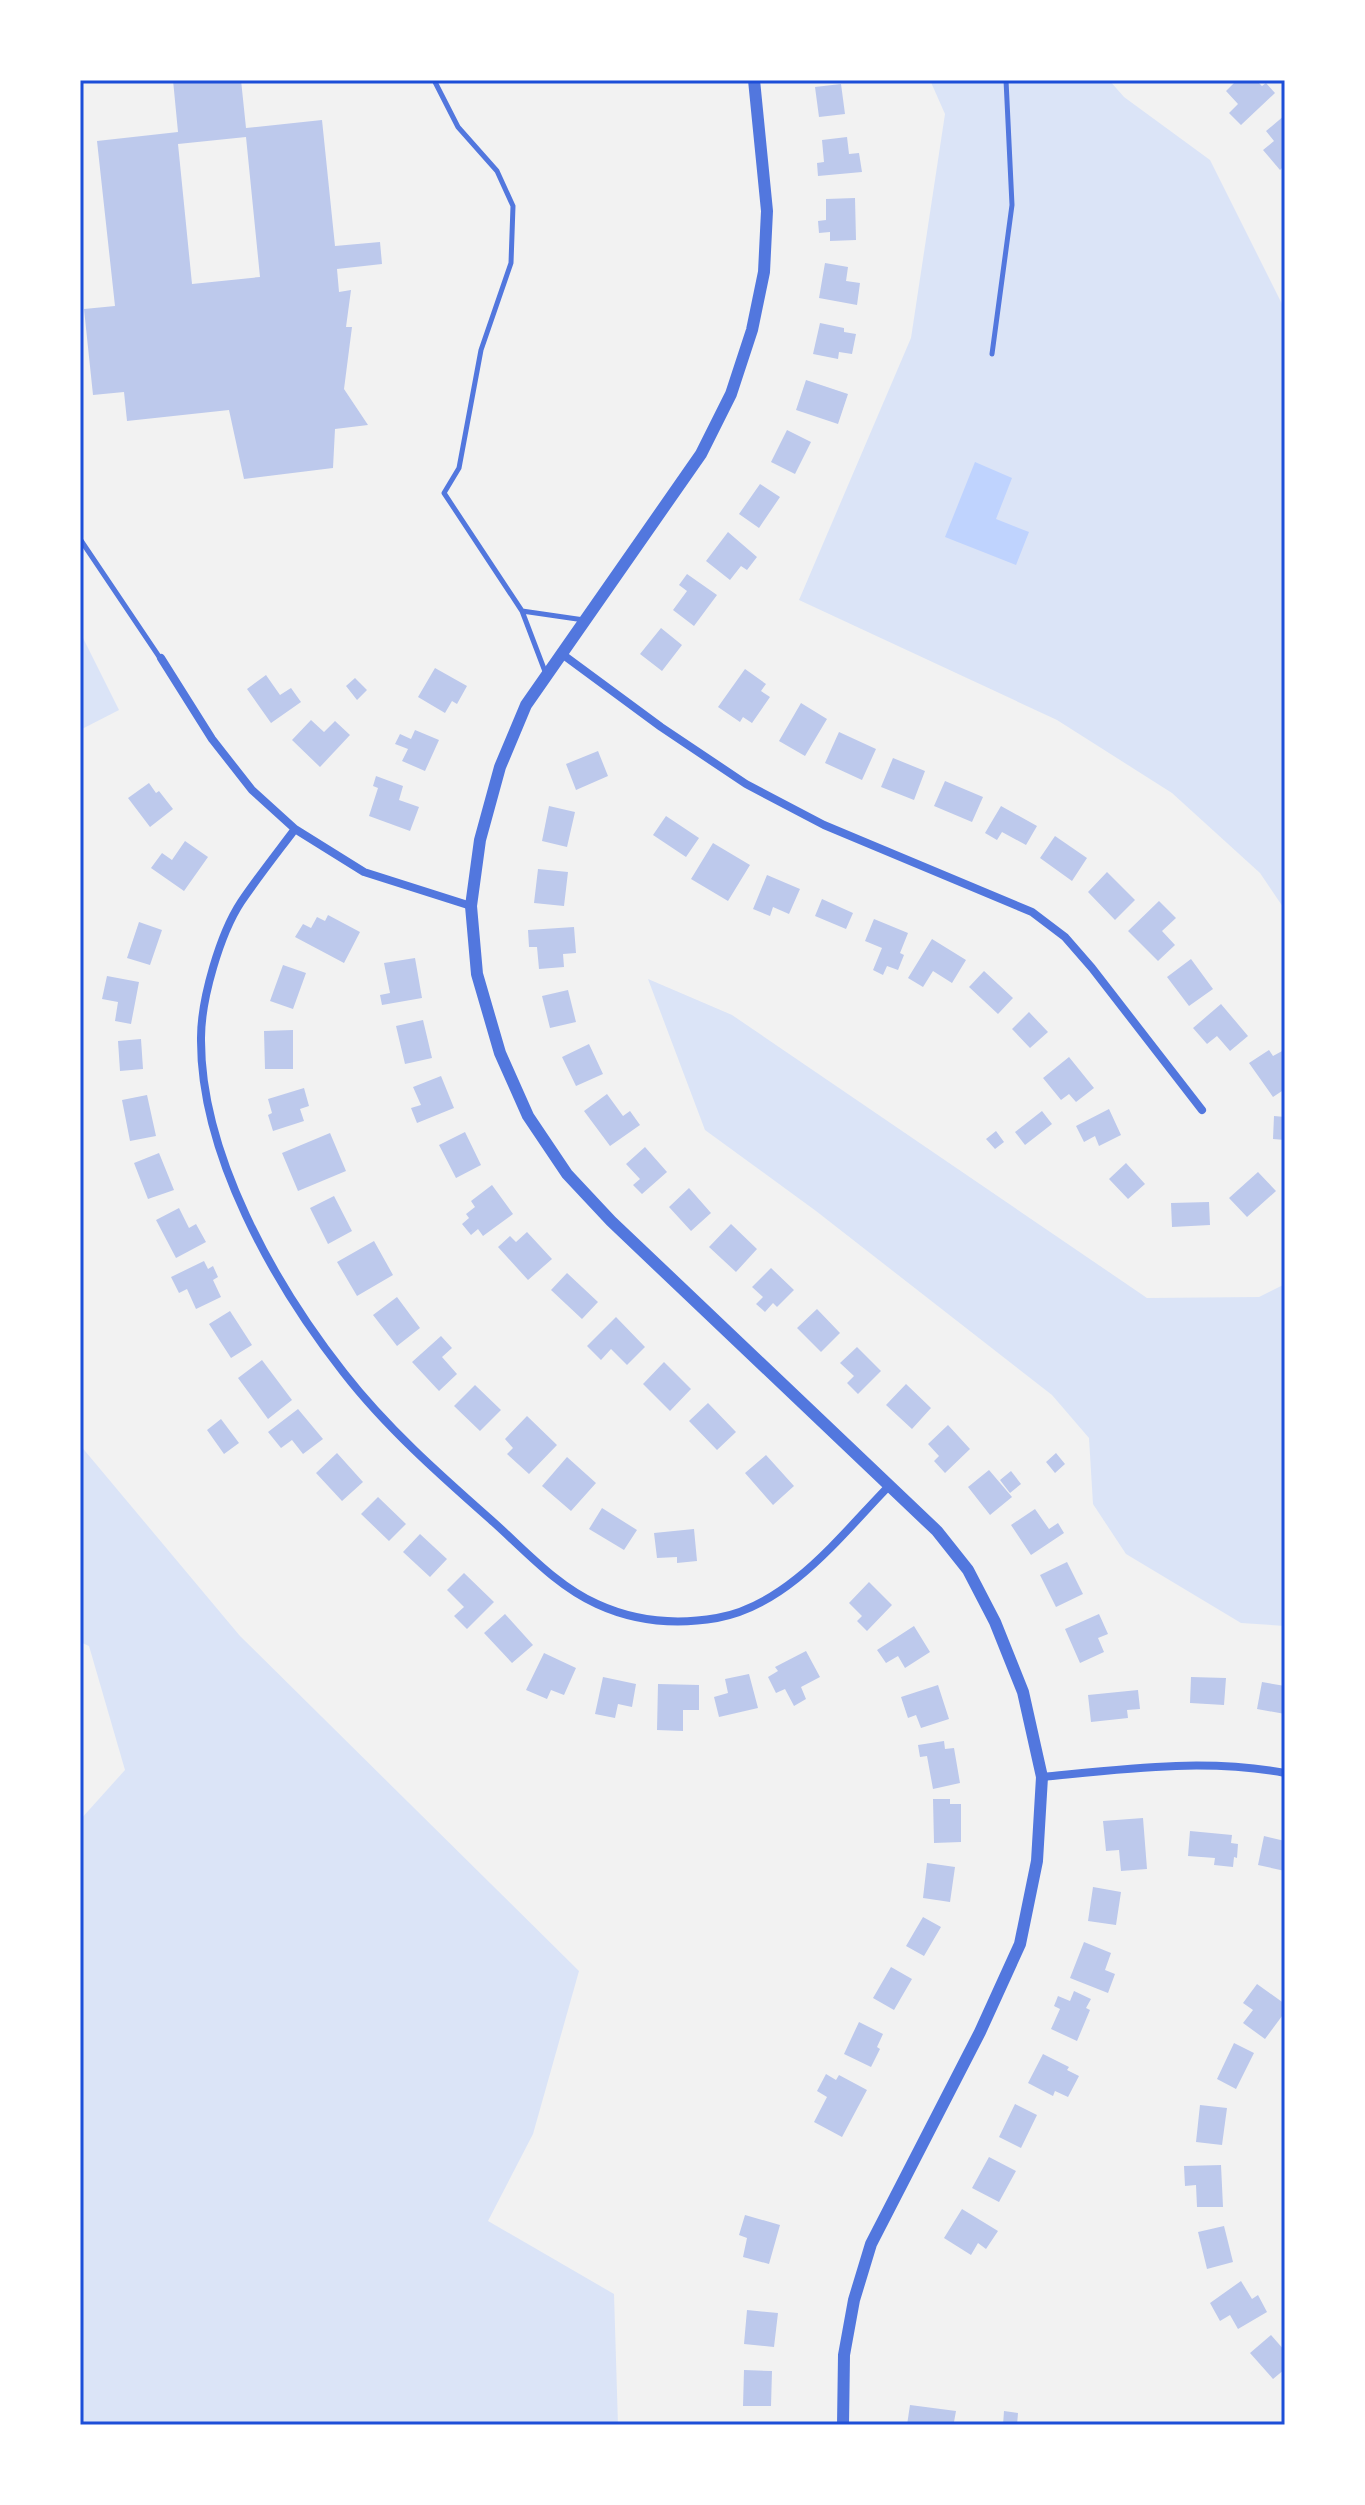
<svg xmlns="http://www.w3.org/2000/svg" width="1365" height="2505" font-family="Quicksand,sans-serif">
  <rect width="100%" height="100%" fill="#f2f2f2"/>
  <path fill="#dbe4f7" d="M930 80H1109L1124 97 1210 160 1285 310V910L1260 873 1172 793 1057 720 799 600 911 338 945 114Z
    M80 632 119 710 80 730Z
    M648 979 732 1015 1147 1298 1259 1297 1285 1284V1626L1241 1623 1126 1554 1093 1504 1089 1438 1052 1395 816 1211 705 1130Z
    M80 1445 240 1636 579 1971 533 2134 488 2221 614 2294 618 2425H80V1820L125 1770 89 1646 80 1642Z"/>
  <path fill="#bfd3fe" d="M975 462 1012 478 996 519 1029 532 1016 565 945 537Z"/>
  <path fill="#bdc9ec" fill-rule="evenodd" d="M173 80H241L246 128 322 120 335 246 380 242 382 264 337 269 339 292 351 290 346 327H352L344 389 368 425 335 429 333 468 244 479 229 410 127 421 124 392 93 395 84 309 115 306 97 141 178 132ZM246 137 260 277 192 284 178 144Z
    M1237 80H1256L1262 86 1266 83 1275 93 1241 125 1229 113 1238 104 1226 91Z
    M841 84 845 114 819 117 815 87Z
    M1285 115V165L1280 170 1263 150 1274 141 1266 131Z
    M847 137 849 154 859 153 862 172 818 176 817 163 824 162 822 140Z
    M855 198 856 240 830 241V232L819 233 818 221 826 220V199Z
    M825 263 848 267 846 281 860 283 857 305 819 298Z
    M820 323 844 328V332L856 334 852 354 839 352 838 359 813 354Z
    M806 380 848 394 838 424 796 410Z
    M787 430 811 442 795 474 771 462Z
    M760 484 780 497 759 528 739 514Z
    M728 532 757 557 747 570 741 566 730 580 706 561Z
    M687 574 717 595 694 626 673 610 687 591 679 585Z
    M661 628 682 645 662 671 640 654Z
    M435 668 467 686 457 704 452 701 445 713 418 697Z
    M745 669 766 684 761 691 770 697 752 723 743 717 740 722 718 707Z
    M266 675 280 695 291 688 301 702 271 723 247 689Z
    M355 678 367 690 357 700 346 686Z
    M801 703 827 719 805 756 779 741Z
    M311 720 324 732 335 721 350 735 320 767 292 740Z
    M415 730 439 740 425 771 402 761 408 749 395 744 400 734 411 739Z
    M839 732 876 749 862 780 825 763Z
    M598 751 608 776 576 790 566 764Z
    M893 758 925 771 914 800 881 787Z
    M376 776 403 786 399 800 419 807 410 831 369 816 378 788 373 786Z
    M945 781 983 797 972 822 934 806Z
    M149 783 156 793 159 791 173 809 150 827 128 798Z
    M549 806 575 812 567 847 542 841Z
    M1001 806 1037 826 1026 845 1002 832 997 840 985 833Z
    M666 816 699 838 686 857 653 835Z
    M1055 836 1087 858 1072 881 1040 858Z
    M185 841 208 857 184 891 151 868 162 853 172 860Z
    M713 843 750 865 728 901 691 879Z
    M538 869 568 872 564 906 534 903Z
    M1107 872 1135 900 1115 920 1088 892Z
    M767 875 800 889 789 914 773 907 770 916 753 909Z
    M822 899 853 913 846 929 815 916Z
    M1159 901 1176 918 1162 931 1175 945 1158 961 1128 931Z
    M328 915 360 932 344 963 295 937 303 924 311 928 317 917 325 921Z
    M874 919 908 933 900 953 904 955 898 970 887 966 883 975 873 970 882 948 865 941Z
    M139 922 162 930 150 965 127 958Z
    M574 927 576 953 563 954 564 967 539 969 537 947H529L528 930Z
    M932 939 966 960 952 983 933 971 923 987 908 978Z
    M415 958 422 998 382 1005 380 995 390 993 384 963Z
    M1191 959 1213 989 1189 1006 1167 977Z
    M283 965 306 973 293 1009 270 1001Z
    M984 971 1013 998 998 1014 969 987Z
    M107 976 139 982 131 1024 115 1021 118 1002 102 999Z
    M568 990 576 1022 550 1028 542 996Z
    M1221 1004 1248 1036 1230 1051 1217 1036 1207 1044 1193 1028Z
    M1029 1012 1048 1032 1030 1048 1012 1029Z
    M423 1020 432 1058 405 1064 396 1026Z
    M293 1030V1069H265L264 1031Z
    M141 1039 143 1069 120 1071 118 1041Z
    M589 1044 603 1074 576 1086 562 1057Z
    M1269 1050 1273 1056 1284 1050 1285 1052V1089L1273 1097 1249 1063Z
    M1069 1057 1094 1088 1076 1102 1069 1094 1061 1100 1043 1078Z
    M441 1076 454 1108 417 1123 411 1108 421 1105 413 1087Z
    M304 1088 309 1106 300 1109 304 1121 273 1131 268 1115 272 1113 268 1099Z
    M607 1094 623 1116 630 1111 640 1125 610 1146 584 1111Z
    M147 1095 156 1136 130 1141 122 1100Z
    M1109 1109 1121 1135 1099 1146 1095 1136 1084 1142 1076 1126Z
    M1042 1111 1052 1124 1025 1145 1015 1132Z
    M1274 1116 1285 1117V1140L1273 1139Z
    M996 1131 1004 1142 995 1149 986 1139Z
    M465 1132 481 1165 456 1178 439 1145Z
    M330 1133 346 1171 298 1191 282 1153Z
    M645 1147 667 1172 642 1194 633 1185 640 1179 626 1164Z
    M159 1153 174 1190 148 1199 134 1163Z
    M1126 1163 1145 1184 1128 1199 1109 1179Z
    M1258 1172 1276 1191 1247 1217 1229 1198Z
    M492 1185 513 1214 483 1236 478 1229 471 1235 462 1224 469 1218 466 1214 475 1207 471 1201Z
    M689 1188 711 1213 691 1231 669 1207Z
    M334 1196 352 1231 328 1244 310 1208Z
    M1209 1202 1210 1225 1172 1227 1171 1203Z
    M179 1208 189 1228 196 1224 206 1242 176 1258 156 1220Z
    M731 1224 757 1249 736 1272 709 1247Z
    M527 1232 552 1259 528 1280 498 1247 510 1236 516 1242Z
    M374 1241 393 1275 357 1296 337 1262Z
    M204 1261 208 1269 213 1266 218 1277 213 1280 221 1297 196 1309 187 1289 179 1293 171 1277Z
    M771 1268 794 1290 777 1307 773 1303 765 1312 756 1304 763 1297 752 1287Z
    M567 1273 598 1302 582 1319 551 1290Z
    M397 1297 420 1328 397 1346 373 1315Z
    M817 1309 840 1333 821 1352 797 1328Z
    M230 1311 252 1345 231 1358 209 1324Z
    M616 1317 645 1347 627 1365 611 1349 601 1360 587 1346Z
    M441 1336 452 1348 442 1357 457 1374 439 1391 412 1362Z
    M857 1347 881 1371 858 1394 847 1383 854 1376 840 1363Z
    M262 1360 292 1400 268 1419 238 1378Z
    M664 1362 691 1389 670 1411 643 1384Z
    M906 1384 931 1408 912 1429 886 1405Z
    M475 1385 501 1410 480 1431 454 1406Z
    M708 1403 736 1432 717 1450 689 1421Z
    M298 1409 323 1439 303 1454 292 1440 281 1448 268 1432Z
    M527 1416 557 1445 529 1474 507 1454 513 1448 505 1439Z
    M221 1419 239 1443 224 1454 207 1430Z
    M948 1425 970 1449 945 1473 934 1461 939 1456 928 1444Z
    M337 1453 363 1482 342 1501 316 1473Z
    M1056 1453 1065 1464 1055 1473 1046 1462Z
    M766 1455 794 1486 773 1505 745 1473Z
    M567 1457 596 1483 571 1511 542 1486Z
    M989 1470 1012 1497 990 1515 968 1487Z
    M1011 1471 1021 1484 1010 1493 1000 1480Z
    M378 1497 406 1524 389 1541 361 1514Z
    M602 1508 637 1530 624 1550 589 1529Z
    M1035 1509 1049 1529 1058 1523 1064 1533 1031 1555 1011 1525Z
    M694 1529 697 1561 677 1563V1557L657 1558 654 1533Z
    M420 1534 447 1559 430 1577 403 1552Z
    M1067 1562 1083 1594 1056 1607 1040 1575Z
    M464 1573 494 1602 467 1629 454 1616 464 1607 447 1590Z
    M869 1582 892 1605 867 1631 857 1621 862 1616 849 1603Z
    M505 1614 533 1645 512 1663 484 1633Z
    M1099 1614 1108 1634 1098 1638 1104 1652 1080 1663 1065 1629Z
    M914 1626 930 1652 905 1668 898 1656 886 1663 877 1650Z
    M806 1651 820 1677 801 1687 806 1699 794 1706 785 1689 776 1693 768 1677 778 1671 775 1667Z
    M544 1653 576 1668 564 1695 551 1690 547 1699 526 1690Z
    M749 1674 758 1708 719 1717 714 1697 728 1693 725 1679Z
    M603 1677 636 1684 632 1707 618 1704 615 1718 595 1714Z
    M1191 1677 1226 1678 1224 1705 1190 1703Z
    M1262 1682 1285 1686V1714L1257 1709Z
    M658 1684 699 1685V1710H683V1731L657 1730Z
    M938 1685 949 1719 921 1728 916 1715 908 1718 901 1697Z
    M1138 1690 1140 1709 1127 1710 1128 1718 1091 1722 1088 1695Z
    M944 1741 945 1749 954 1748 960 1783 933 1789 927 1756 920 1757 918 1745Z
    M933 1799H950V1804H961V1842L934 1843Z
    M1143 1818 1147 1869 1121 1871 1119 1850 1106 1851 1103 1821Z
    M1190 1831 1232 1835 1231 1843 1238 1844 1237 1858 1234 1857 1233 1867 1214 1865 1215 1858 1188 1856Z
    M1264 1836 1285 1841V1871L1258 1865Z
    M927 1863 955 1867 950 1902 923 1898Z
    M1093 1887 1121 1892 1116 1925 1088 1921Z
    M923 1917 941 1927 924 1956 906 1946Z
    M1084 1942 1111 1953 1105 1970 1115 1974 1108 1993 1070 1978Z
    M891 1967 912 1979 894 2010 873 1998Z
    M1257 1984 1285 2004V2012L1265 2039 1243 2023 1253 2010 1243 2003Z
    M1074 1991 1091 1999 1086 2008 1090 2010 1077 2041 1051 2029 1060 2009 1054 2006 1058 1996 1070 2001Z
    M859 2022 883 2034 877 2047 880 2049 871 2067 844 2054Z
    M1234 2043 1254 2053 1236 2089 1217 2079Z
    M1043 2054 1069 2067 1067 2070 1079 2076 1068 2097 1055 2091 1053 2096 1028 2083Z
    M826 2074 836 2080 839 2075 867 2090 842 2137 814 2122 827 2097 817 2091Z
    M1015 2104 1037 2115 1021 2148 999 2137Z
    M1200 2105 1227 2108 1222 2145 1196 2142Z
    M989 2157 1016 2171 999 2202 972 2188Z
    M1221 2165 1223 2207H1197L1196 2185 1185 2186 1184 2166Z
    M962 2209 998 2231 986 2249 978 2243 971 2255 944 2238Z
    M745 2215 780 2225 769 2264 743 2257 747 2238 739 2235Z
    M1224 2226 1233 2262 1207 2269 1198 2232Z
    M1241 2281 1252 2299 1258 2295 1267 2312 1238 2329 1230 2315 1220 2321 1210 2303Z
    M747 2310 778 2313 774 2347 744 2344Z
    M1271 2335 1285 2351V2369L1273 2379 1250 2353Z
    M744 2370 772 2371 771 2406H743Z
    M910 2405 956 2411 954 2422 963 2423V2425H907Z
    M1004 2411 1018 2413 1017 2425H1003Z"/>
  <g fill="none" stroke-linecap="round" stroke-linejoin="round">
    <path stroke="#5277de" stroke-width="5" d="M434 80 458 127 497 171 513 206 511 263 481 350 459 468 444 493 522 611
      M992 354 1012 205 1006 80
      M80 539 160 658
      M546 674 522 611 584 620"/>
    <path stroke="#5277de" stroke-width="8" d="M562 654 661 727 746 784 824 825 1032 912 1065 937 1092 968 1202 1110
      M161 658 212 739 252 790 295 829 364 872 471 906
      M295 829C277 853 258 877 241 902 220 934 201 999 201 1038 200 1153 274 1284 344 1373 386 1427 439 1474 490 1519 523 1548 556 1586 597 1604 634 1621 676 1625 717 1618 789 1605 840 1536 889 1486
      M1042 1777C1123 1769 1204 1758 1285 1773"/>
    <path stroke="#5277de" stroke-width="12" d="M754 80 767 211 764 272 752 330 731 394 701 454 526 705 500 767 480 840 471 906 477 974 500 1053 528 1116 567 1174 611 1221 937 1531 968 1570 995 1622 1023 1692 1042 1777 1037 1861 1020 1944 980 2032 871 2244 854 2300 844 2355 843 2425"/>
  </g>
  <rect width="1365" height="2505" fill="none" stroke="#ffffff" stroke-width="164"/>
  <rect x="82" y="82" width="1201" height="2341" fill="none" stroke="#1d4ed8" stroke-width="3"/>
</svg>
